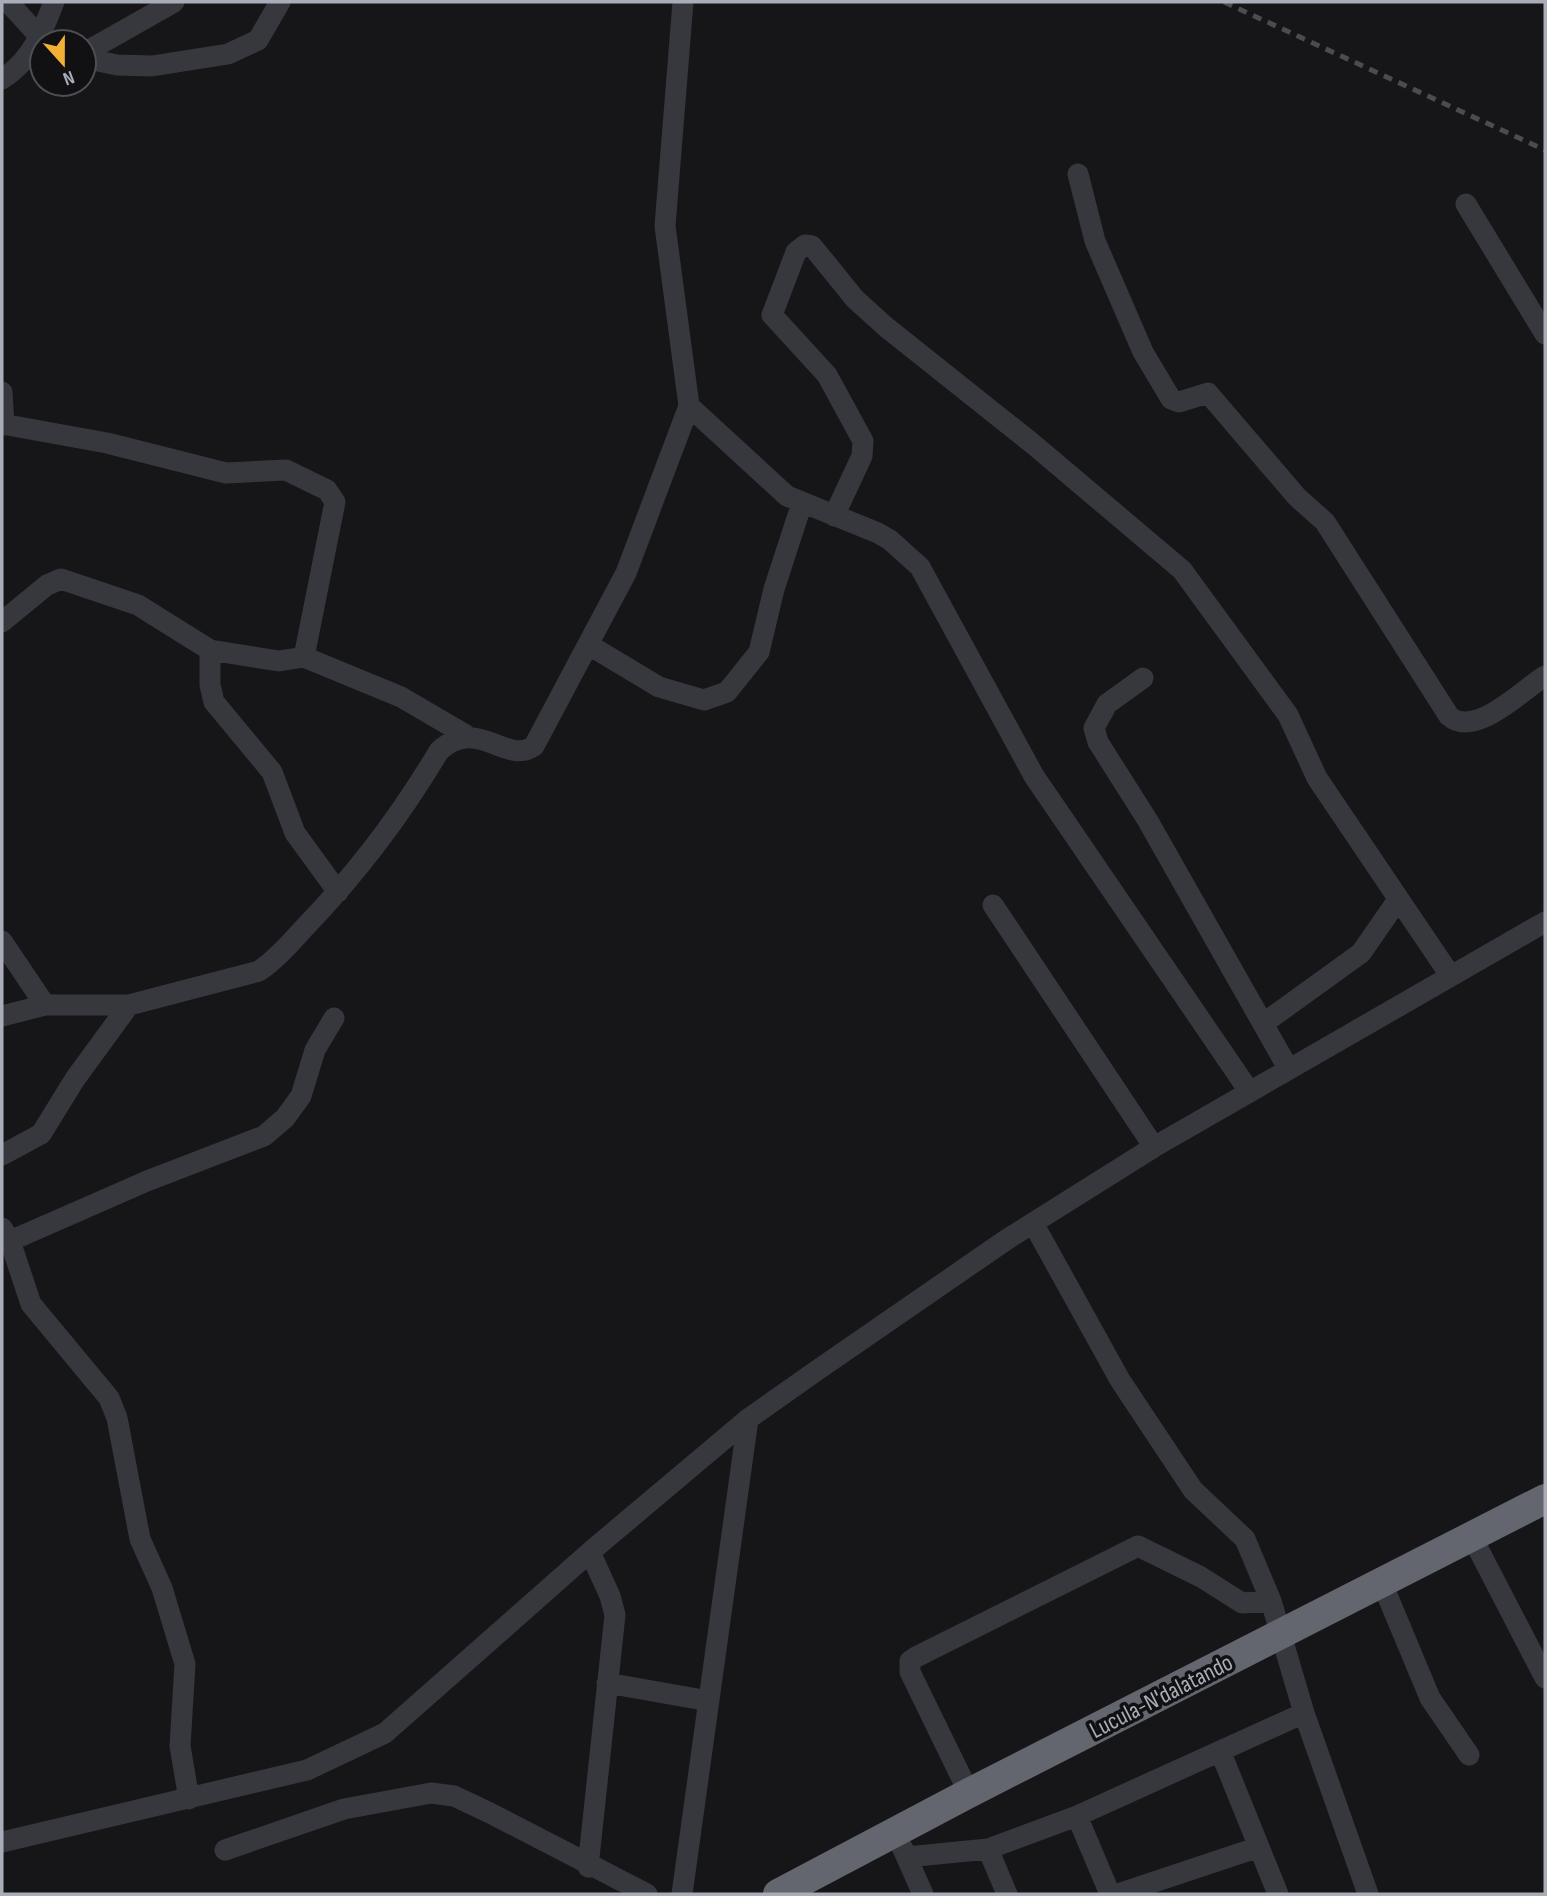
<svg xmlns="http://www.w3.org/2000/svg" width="1547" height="1896" font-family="'Sofia Sans Condensed',sans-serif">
  <rect width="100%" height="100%" fill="#161618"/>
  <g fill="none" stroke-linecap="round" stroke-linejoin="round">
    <path stroke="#37383d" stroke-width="21" d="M8 2 40 37
      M84 53 174 2
      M84 58 117 65 152 66 228 54 258 40 280 2
      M2 79C31 61 42 33 54 2
      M1078 174 1095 241 1143 352 1171 399 1179 402 1208 393 1297 497 1325 522 1449 716C1475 739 1522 690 1545 676
      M1466 204 1545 334
      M2 392 4 425
      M689 406 787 496 878 533 890 540 920 567 1034 776 1249 1091
      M2 424 107 443 226 473 286 470 327 490 335 502 304 657
      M834 516 862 456 863 441 827 375 772 315 796 252 805 245 812 246 855 299 886 327 1033 444 1182 570 1288 715 1317 778 1450 975
      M2 622 47 585 61 579 138 605 210 650 279 661 304 657 401 697 466 735
      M589 645 659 687 704 700 727 692 759 652 774 589 802 503
      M210 650V685L214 702 272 772 295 833 338 892
      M1143 678 1107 704 1094 728 1098 742 1148 821 1288 1068
      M993 905 1154 1147
      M2 941 45 1005
      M2 1016 45 1005H129L259 971C277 959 291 942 306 926 357 873 401 815 439 751 478 715 506 766 534 746L626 573 689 406 665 226 683 2
      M1264 1023 1361 953 1397 901
      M2 1155 41 1134 75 1079 129 1005
      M1033 1223 1120 1380 1193 1490 1245 1539 1271 1601 1304 1713 1368 1894
      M2 1228 10 1241 31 1304 109 1398 117 1418 140 1539 162 1588 185 1664 180 1746 189 1799
      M10 1241 147 1181 264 1136 285 1118 301 1096 315 1050 334 1018
      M1472 1537 1545 1678
      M1382 1583 1430 1698 1469 1755
      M607 1683 709 1701
      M1221 1753 1278 1894
      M969 1793 910 1672V1661L916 1657 1138 1546 1201 1577 1242 1603 1271 1601
      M1077 1816 1110 1894
      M2 1842 307 1770 385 1733 590 1552 748 1419 819 1369 1006 1240 1154 1147 1545 922
      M902 1847 923 1894
      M988 1849 1007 1894
      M225 1850 344 1809 431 1793 454 1796 490 1813 647 1894
      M907 1857 988 1849 1077 1816 1304 1713
      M588 1867 615 1615 610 1596 590 1552
      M682 1894 748 1419
      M1118 1894 1259 1847"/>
    <path stroke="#63666e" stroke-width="30" d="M778 1894 969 1793 1545 1499"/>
    <path stroke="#4a4c52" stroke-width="5" stroke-dasharray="9 7" stroke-linecap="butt" d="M1224 2 1545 150"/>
  </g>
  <g text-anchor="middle" stroke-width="7" stroke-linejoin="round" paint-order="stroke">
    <g font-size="24" fill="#a8adb8" stroke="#111113">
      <text transform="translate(1161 1696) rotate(-27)" y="8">Lucula-N'dalatando</text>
    </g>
  </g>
  <rect width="1547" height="1896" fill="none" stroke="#a8adb8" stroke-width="7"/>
  <g transform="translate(63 63) rotate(159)"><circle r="33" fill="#111113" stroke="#4d4f55" stroke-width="2"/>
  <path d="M0-5L12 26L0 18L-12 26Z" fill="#f2b134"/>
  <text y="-10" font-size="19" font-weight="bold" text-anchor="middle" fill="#a8adb8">N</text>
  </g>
</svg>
